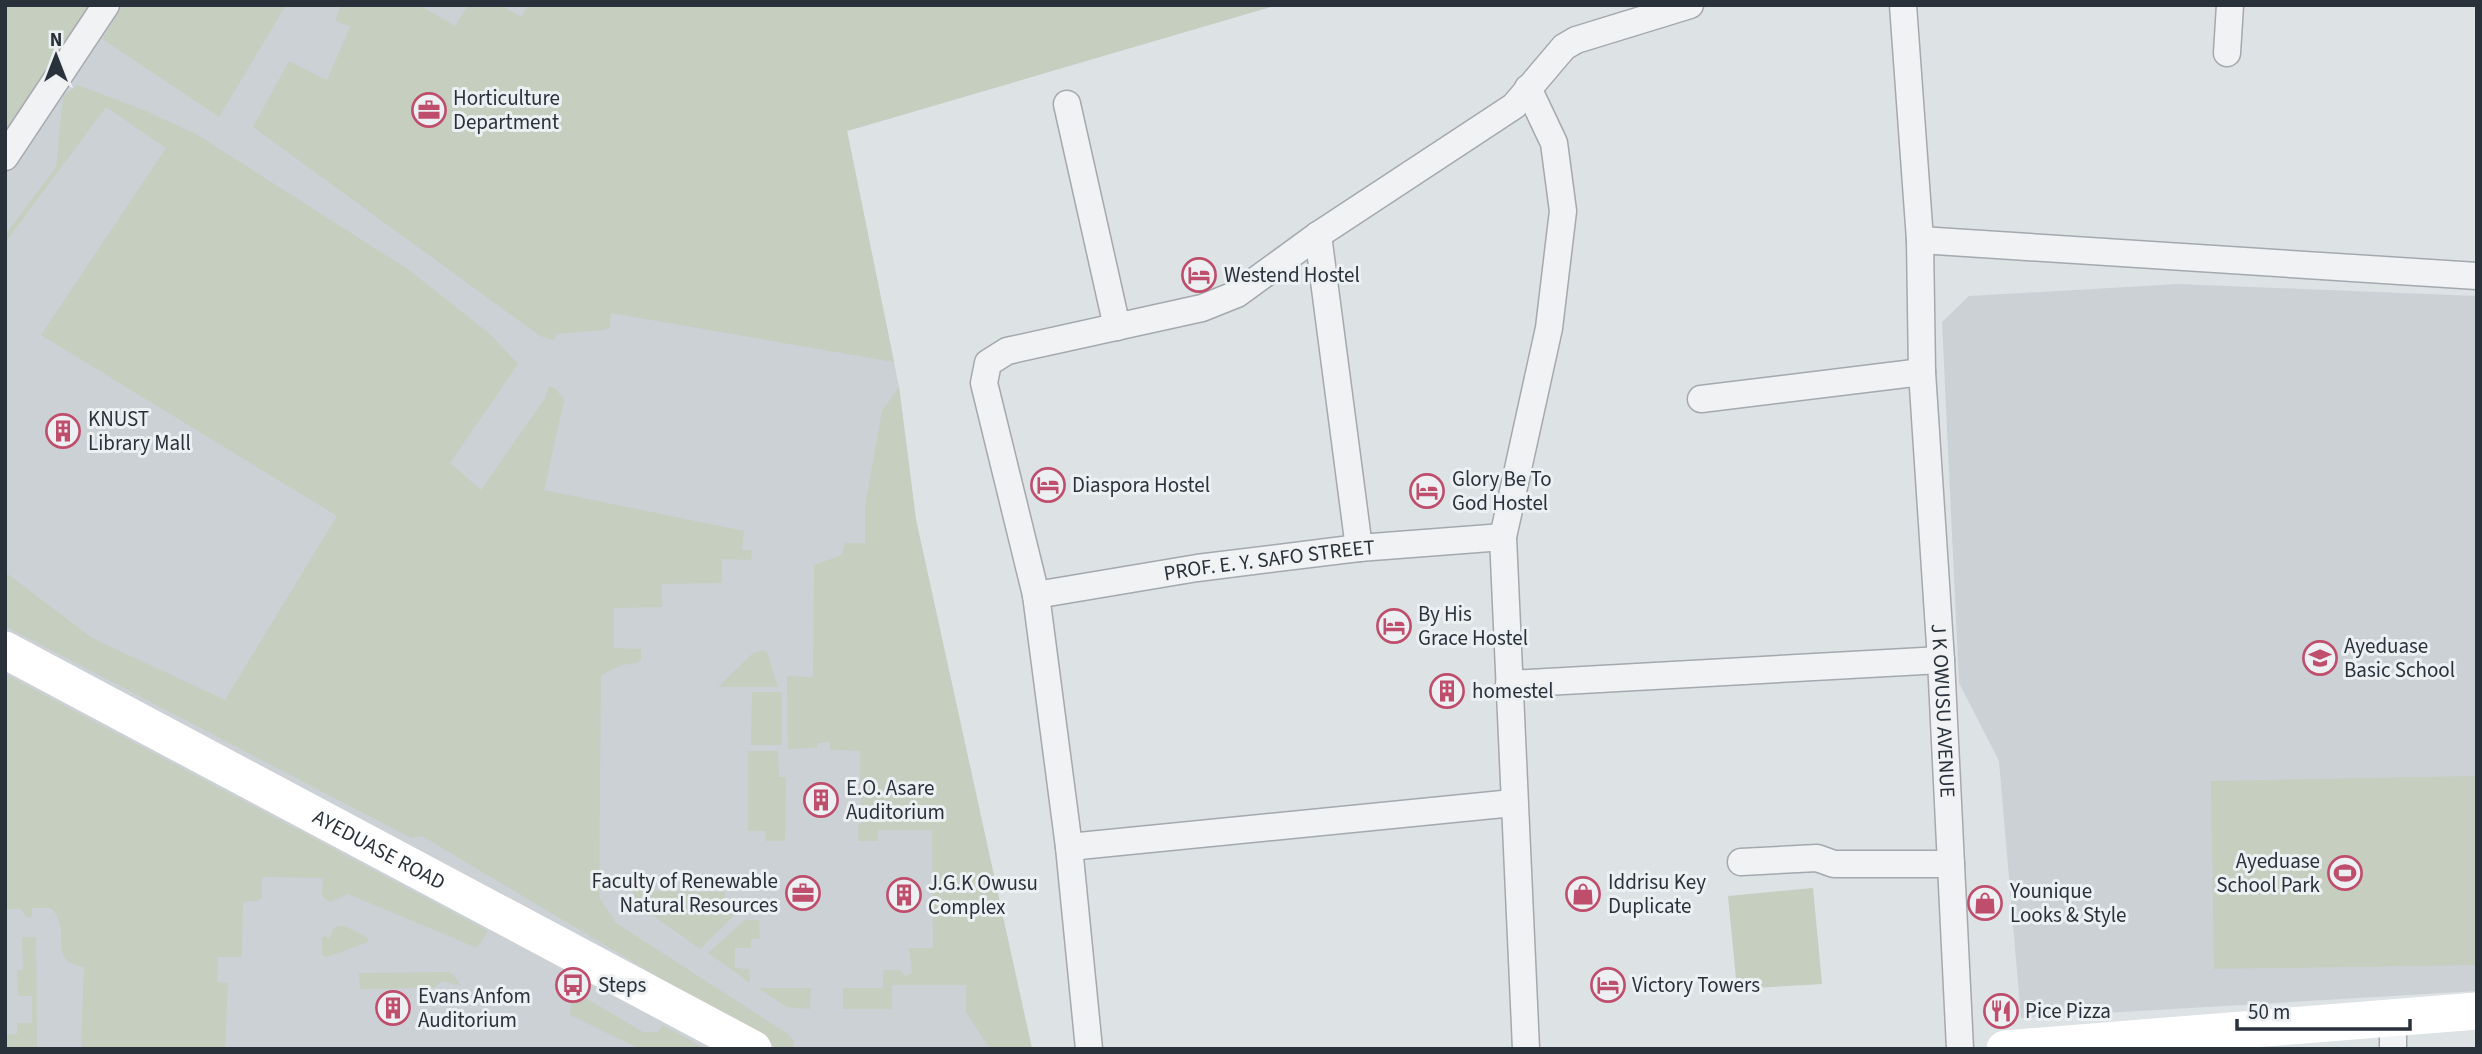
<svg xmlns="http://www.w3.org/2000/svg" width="2482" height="1054" font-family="'Source Sans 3',sans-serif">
  <rect width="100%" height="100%" fill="#dde2e5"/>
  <path fill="#ccd1d6" d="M5 5H1277L847 131 899 387 916 520 1032 1049H5Z
    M2179 284 2477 296V991L2021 1018 1999 761 1959 683 1942 322 1969 296Z"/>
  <path fill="#c5cebf" d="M5 5H95L5 136Z
    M123 5H286L219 117 102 39Z
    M341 5H419L455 26 468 5H501L521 17 528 5H1277L847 131 894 362 611 313 610 328 603 330 557 334 554 340 540 336 253 127 289 61 327 80 350 27 335 20Z
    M78 85 146 111 196 134 409 270 490 334 518 364 450 463 481 490 545 398 549 386 556 389 564 400 544 490 744 531 742 550H752L751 560 722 559V583L662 584V607L614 608V648L641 649V659L638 663 622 665 601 675 599 897 616 923 788 1034 794 1041 793 1049H779L422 836 411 838 5 626V572L92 638 225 700 337 516 41 335 166 148 106 107 5 243V235L56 167 63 96Z
    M899 387 916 520 1032 1049H990L966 1012V985H892V1009H843V988H883V970H901L905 976 912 973 909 948H933L932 830H878V841H858V825L861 824 860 751 830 750V742L818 743 817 748 788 749 787 676 813 677 814 565 842 555 845 543H865V506L882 411Z
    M762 650 767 652 778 687H718L752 654Z
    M5 674 488 931 477 948 348 894 331 902 325 899 322 895 323 878 262 877V898L257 901 243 902 242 957H218L217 982 228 983 225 1049H81L84 967C43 959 75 933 51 908H32V917H27L20 909H5Z
    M752 692H782V745H751Z
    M748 751H778L779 777H786L785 841H766L765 831H748Z
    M2477 776V965L2214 969 2211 781Z
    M1813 888 1822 984 1737 989 1728 896Z
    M632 891 725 892 726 904 740 910 700 949 638 905Z
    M745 920H759L760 939H751V948H735V968L749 969 750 983 708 953Z
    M339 926H345L368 938V942L327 957 322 955V938L325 936 329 939 334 928Z
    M22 937H36L37 1049H5V1035L17 1034V1023H32V996H18L17 970H23Z
    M448 972 454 975 461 986 443 981 433 988 360 989 359 973Z
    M758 988H811L810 1009 787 1007Z
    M572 990 643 1032H658L662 1025 706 1049H640L570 1015Z"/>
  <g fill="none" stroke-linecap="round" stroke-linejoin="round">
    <g stroke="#a3a9ae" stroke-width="29">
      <g id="street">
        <path id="s1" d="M1903 5 1920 240 1922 372 1941 660 1960 1049"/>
        <path d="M2227 53 2230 5"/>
        <path d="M1067 104 1117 327"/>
        <path d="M5 157 106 5"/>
        <path d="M1318 235 1359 548"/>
        <path d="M1920 240 2477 276"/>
        <path d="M1701 399 1922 372"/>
        <path id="s2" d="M1036 595 1197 568 1359 548 1503 537"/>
        <path d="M1509 684 1941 660"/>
        <path d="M1069 847 1513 803"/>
        <path d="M1741 862 1817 858 1834 864H1951"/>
        <path d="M1089 1049 1069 847 1036 595 984 383 988 363 1007 351 1202 308 1237 294 1318 235 1514 106 1564 47 1576 40 1690 5"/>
        <path d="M1526 1049 1503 537 1549 328 1563 211 1554 143 1528 88"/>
        <path d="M2393 1049V1017"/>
      </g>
    </g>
    <use href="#street" stroke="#f0f2f4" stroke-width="26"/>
    <g stroke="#fff" stroke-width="37">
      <path id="s3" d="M5 650 753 1049"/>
      <path d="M2005 1049 2477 1011"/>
    </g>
  </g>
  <defs>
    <g id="office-ring" transform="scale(1.75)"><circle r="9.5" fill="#edf0f3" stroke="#be4e6c" stroke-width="1.5"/><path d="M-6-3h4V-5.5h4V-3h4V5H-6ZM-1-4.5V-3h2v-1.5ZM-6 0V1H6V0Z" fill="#be4e6c"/></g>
    <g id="hotel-ring" transform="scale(1.75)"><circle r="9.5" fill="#edf0f3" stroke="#be4e6c" stroke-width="1.5"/><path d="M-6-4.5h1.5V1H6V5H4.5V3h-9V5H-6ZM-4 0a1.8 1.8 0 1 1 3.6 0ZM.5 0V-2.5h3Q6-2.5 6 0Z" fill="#be4e6c"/></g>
    <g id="building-ring" transform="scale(1.75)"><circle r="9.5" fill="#edf0f3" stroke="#be4e6c" stroke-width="1.5"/><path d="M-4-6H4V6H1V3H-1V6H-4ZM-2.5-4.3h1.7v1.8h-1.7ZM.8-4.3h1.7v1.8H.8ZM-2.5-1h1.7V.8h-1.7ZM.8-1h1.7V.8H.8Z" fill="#be4e6c"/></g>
    <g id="school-ring" transform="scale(1.75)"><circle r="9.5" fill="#edf0f3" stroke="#be4e6c" stroke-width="1.5"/><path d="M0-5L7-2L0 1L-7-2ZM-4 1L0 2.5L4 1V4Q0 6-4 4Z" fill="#be4e6c"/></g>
    <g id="stadium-ring" transform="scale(1.75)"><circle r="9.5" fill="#edf0f3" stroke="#be4e6c" stroke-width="1.5"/><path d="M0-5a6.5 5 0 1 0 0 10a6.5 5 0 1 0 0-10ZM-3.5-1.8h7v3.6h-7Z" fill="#be4e6c"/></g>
    <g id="shop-ring" transform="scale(1.75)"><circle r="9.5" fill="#edf0f3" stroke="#be4e6c" stroke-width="1.5"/><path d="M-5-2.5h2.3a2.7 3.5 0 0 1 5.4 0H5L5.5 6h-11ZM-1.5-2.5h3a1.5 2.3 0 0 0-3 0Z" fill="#be4e6c"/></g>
    <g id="bus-ring" transform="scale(1.75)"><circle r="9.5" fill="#edf0f3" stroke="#be4e6c" stroke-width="1.5"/><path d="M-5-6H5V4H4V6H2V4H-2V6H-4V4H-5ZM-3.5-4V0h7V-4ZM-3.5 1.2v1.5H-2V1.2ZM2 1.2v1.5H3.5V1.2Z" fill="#be4e6c"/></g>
    <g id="restaurant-ring" transform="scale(1.75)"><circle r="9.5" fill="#edf0f3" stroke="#be4e6c" stroke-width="1.5"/><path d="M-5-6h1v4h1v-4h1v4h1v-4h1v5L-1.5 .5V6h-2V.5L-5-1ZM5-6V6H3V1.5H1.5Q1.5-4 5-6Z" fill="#be4e6c"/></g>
  </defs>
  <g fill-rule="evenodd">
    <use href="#office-ring" x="429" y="110"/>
    <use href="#hotel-ring" x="1199" y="275"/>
    <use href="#building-ring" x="63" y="431"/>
    <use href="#hotel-ring" x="1048" y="485"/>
    <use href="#hotel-ring" x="1427" y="491"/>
    <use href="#hotel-ring" x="1394" y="626"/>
    <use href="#school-ring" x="2320" y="658"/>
    <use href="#building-ring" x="1447" y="691"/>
    <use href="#building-ring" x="821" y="800"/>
    <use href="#stadium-ring" x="2345" y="873"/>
    <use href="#office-ring" x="803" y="893"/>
    <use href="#shop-ring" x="1583" y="894"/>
    <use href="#building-ring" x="904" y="895"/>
    <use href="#shop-ring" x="1985" y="903"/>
    <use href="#bus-ring" x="573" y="985"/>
    <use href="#hotel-ring" x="1608" y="985"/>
    <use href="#building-ring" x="393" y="1008"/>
    <use href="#restaurant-ring" x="2001" y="1011"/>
  </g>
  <g text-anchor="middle" stroke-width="6" stroke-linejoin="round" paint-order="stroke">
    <g font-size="21" fill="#29313a" stroke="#edf0f3" text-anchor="start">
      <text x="453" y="105">Horticulture<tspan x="453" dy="24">Department</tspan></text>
      <text x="1224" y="282">Westend Hostel</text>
      <text x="88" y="426">KNUST<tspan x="88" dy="24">Library Mall</tspan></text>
      <text x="1452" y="486">Glory Be To<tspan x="1452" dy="24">God Hostel</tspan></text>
      <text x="1072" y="492">Diaspora Hostel</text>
      <text x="1418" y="621">By His<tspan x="1418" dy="24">Grace Hostel</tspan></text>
      <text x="2344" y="653">Ayeduase<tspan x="2344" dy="24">Basic School</tspan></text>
      <text x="1472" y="698">homestel</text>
      <text x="846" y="795">E.O. Asare<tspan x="846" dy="24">Auditorium</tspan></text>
      <text x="2320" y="868" text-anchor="end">Ayeduase<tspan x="2320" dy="24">School Park</tspan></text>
      <text x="778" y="888" text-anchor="end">Faculty of Renewable<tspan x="778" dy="24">Natural Resources</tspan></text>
      <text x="1608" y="889">Iddrisu Key<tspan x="1608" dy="24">Duplicate</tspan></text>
      <text x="928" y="890">J.G.K Owusu<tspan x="928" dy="24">Complex</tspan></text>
      <text x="2010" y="898">Younique<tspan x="2010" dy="24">Looks &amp; Style</tspan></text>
      <text x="598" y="992">Steps</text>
      <text x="1632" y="992">Victory Towers</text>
      <text x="418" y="1003">Evans Anfom<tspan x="418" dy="24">Auditorium</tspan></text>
      <text x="2025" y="1018">Pice Pizza</text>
    </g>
    <g font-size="21" fill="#29313a" stroke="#edf0f3">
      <text dy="7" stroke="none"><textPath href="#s2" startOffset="236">PROF. E. Y. SAFO STREET</textPath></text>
      <text dy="7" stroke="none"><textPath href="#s1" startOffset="707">J K OWUSU AVENUE</textPath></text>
      <text dy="7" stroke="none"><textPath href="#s3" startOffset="424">AYEDUASE ROAD</textPath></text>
    </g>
  </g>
  <rect width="2482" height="1054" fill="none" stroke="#29313a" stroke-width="14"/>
  <g transform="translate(56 56)" stroke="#edf0f3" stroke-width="5" paint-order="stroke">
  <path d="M0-5L12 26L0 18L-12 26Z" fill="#29313a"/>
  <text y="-10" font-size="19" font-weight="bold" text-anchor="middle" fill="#29313a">N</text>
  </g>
  <path d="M2237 1019v10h173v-10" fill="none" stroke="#29313a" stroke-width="3.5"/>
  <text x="2248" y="1019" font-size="21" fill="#29313a" stroke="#edf0f3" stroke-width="5" paint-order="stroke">50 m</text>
</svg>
